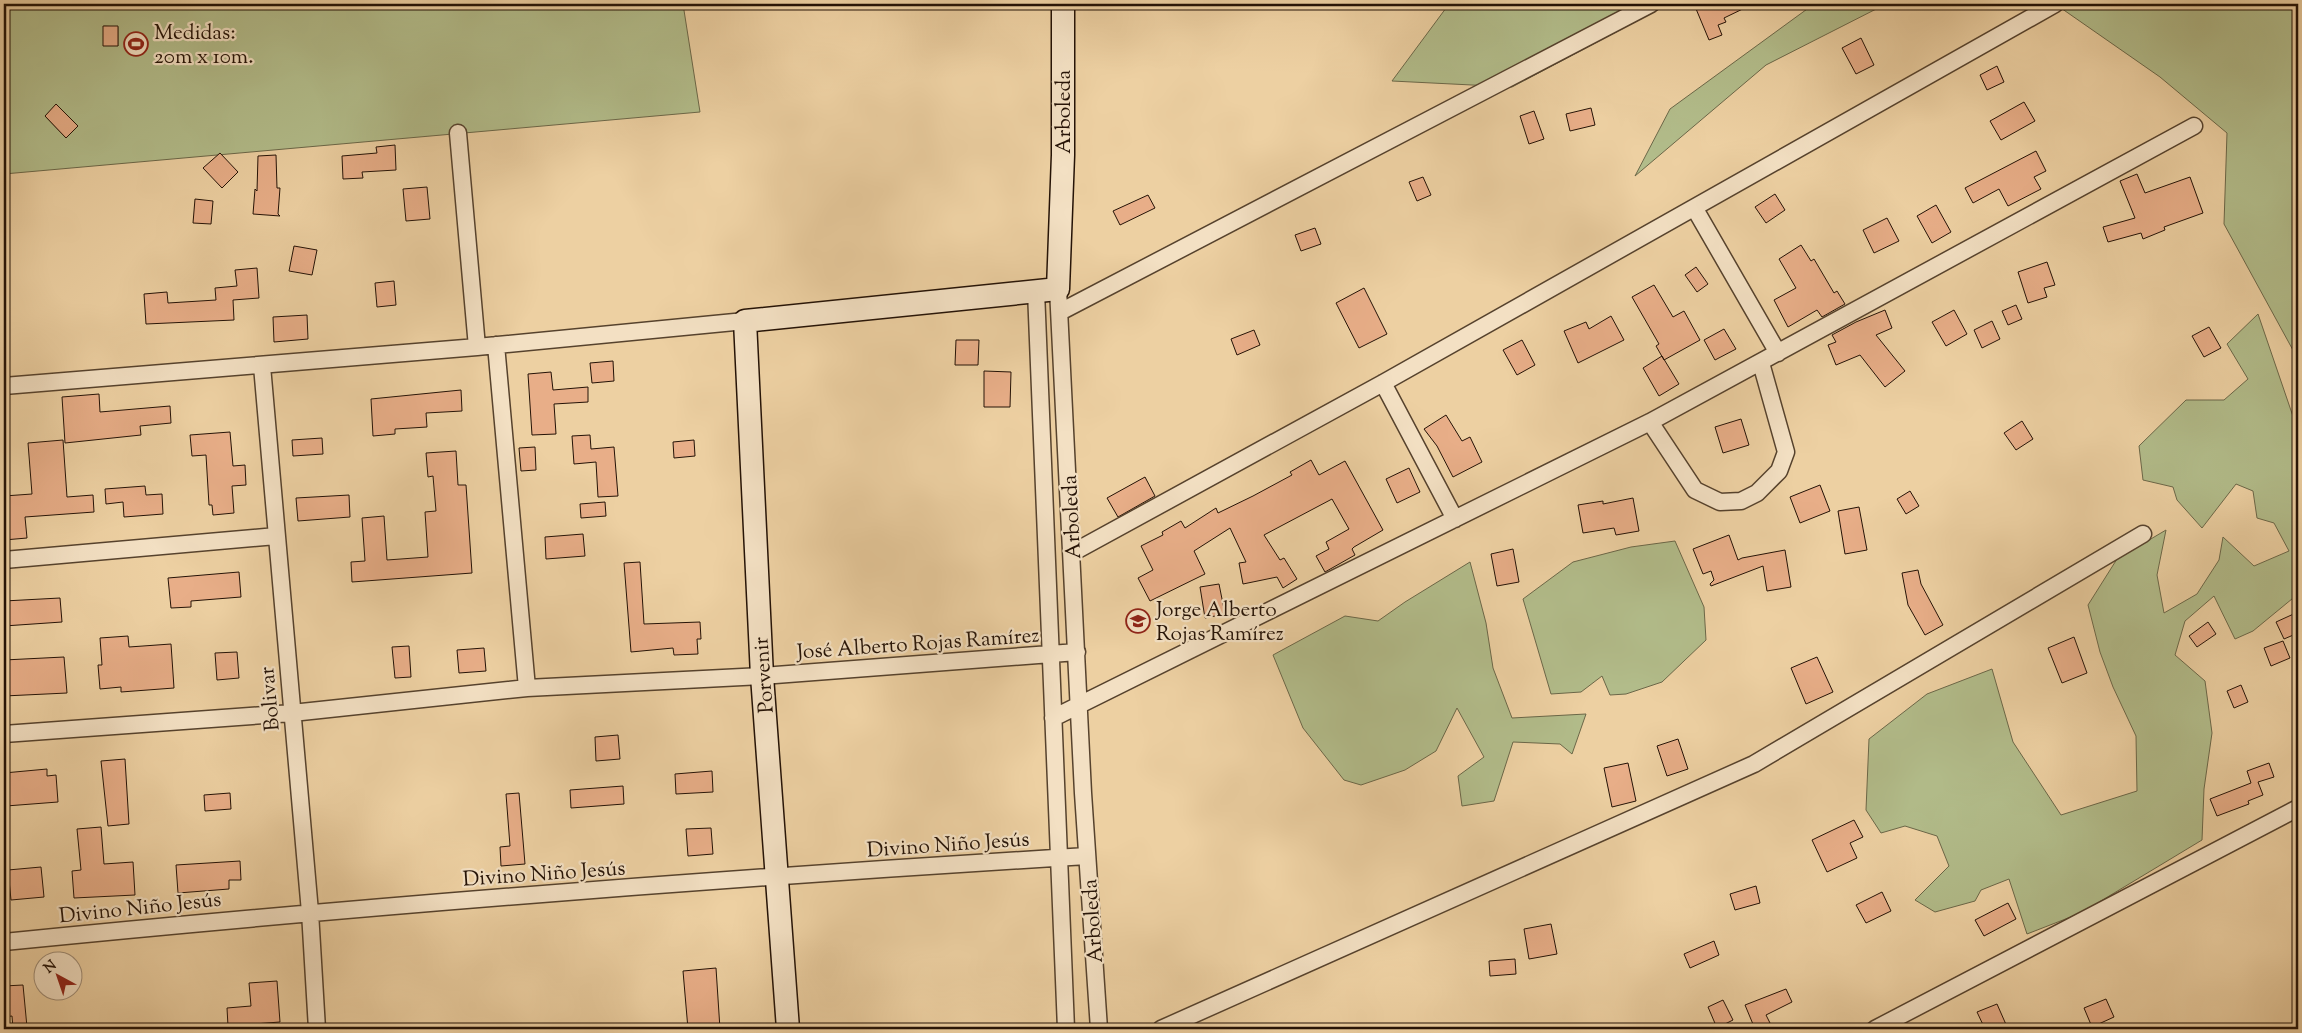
<svg xmlns="http://www.w3.org/2000/svg" width="2302" height="1033" font-family="'Sorts Mill Goudy',serif">
  <rect width="100%" height="100%" fill="#edd0a2"/>
  <filter id="stains"><feTurbulence type="fractalNoise" baseFrequency=".004" numOctaves="4"/><feColorMatrix values="0 0 0 0 .2 0 0 0 0 .09 0 0 0 0 .02 0 0 0 .5 -.17"/></filter>
  <radialGradient id="worn" r=".72"><stop offset=".6" stop-color="#630" stop-opacity="0"/><stop offset="1" stop-color="#630" stop-opacity=".3"/></radialGradient>
  <path fill="#b2bc8a" stroke="#6b6748" fill-rule="evenodd" d="M4 4H683L700 112 4 174ZM104 26 118 27V46ZM57 105 78 126 66 138 45 116Z
    M1449 4H1669L1512 87 1392 81Z
    M1814 4H1886L1766 65 1635 176 1670 109Z
    M2040 4H2168L2174 7 2298 4V59L2295 73 2298 74V349L2294 352 2224 224 2227 133 2160 77 2058 6Z
    M2258 314 2298 431V594L2253 631 2235 639 2214 596 2185 621 2175 655 2205 681 2212 733 2204 789 2202 840 2081 913 2027 934 2009 879 1981 890 1975 901 1935 912 1915 900 1949 866 1937 836 1905 826 1881 833 1866 810 1869 739 1927 694 1992 669 2013 742 2061 815 2137 791 2136 736 2113 687 2100 652 2088 605 2117 559 2166 530 2157 575 2164 613 2197 594 2219 560 2223 537 2254 566 2289 551 2274 523 2257 518 2253 491 2236 484 2202 528 2177 500 2173 487 2143 480 2139 446 2186 400H2224L2248 379 2227 344Z
    M1675 541 1704 607 1706 640 1662 682 1626 694 1610 695 1602 676 1581 692 1551 694 1523 599 1573 562 1631 547Z
    M1470 562 1486 623 1493 668 1512 718 1586 714 1572 754 1560 744 1513 742 1494 801 1462 806 1458 776 1484 757 1457 708 1436 751 1405 770 1361 785 1344 780 1303 728 1273 655 1345 616 1378 621 1405 602Z"/>
  <path fill="#e8ae88" stroke="#241206" d="M1694 4H1753L1724 18 1726 22 1718 25 1722 35 1709 40Z
    M103 26H118V46H103Z
    M1861 38 1874 65 1856 74 1842 48Z
    M1997 66 2004 82 1987 90 1980 75Z
    M2024 102 2035 121 2001 140 1990 121Z
    M56 104 78 126 66 138 45 116Z
    M1591 108 1595 125 1570 131 1566 114Z
    M1534 111 1544 139 1529 144 1520 116Z
    M395 145 396 170 362 172 363 178 343 179 342 156 377 153 376 147Z
    M2036 151 2046 171 2034 177 2041 189 2008 206 1999 189 1973 203 1965 188Z
    M220 153 238 172 222 188 203 168Z
    M276 155 277 188H280L278 214 280 216 253 214 255 189 257 191 258 156Z
    M2137 174 2145 193 2190 177 2203 213 2164 227 2165 230 2143 239 2141 233 2108 242 2103 227 2135 218 2120 181Z
    M1423 177 1431 195 1417 201 1409 182Z
    M427 187 430 219 406 221 403 189Z
    M1775 194 1785 210 1766 223 1755 207Z
    M1148 195 1155 208 1120 225 1113 211Z
    M195 199 213 201 211 224 193 223Z
    M1936 205 1951 232 1932 243 1917 216Z
    M1887 218 1899 241 1874 253 1863 230Z
    M1315 228 1321 244 1301 251 1295 235Z
    M1801 245 1811 261 1814 259 1834 293 1837 291 1845 304 1822 317 1817 310 1788 327 1774 300 1796 288 1779 259Z
    M294 246 317 250 312 275 289 271Z
    M2047 262 2055 285 2044 288 2047 297 2028 303 2018 272Z
    M1696 267 1708 284 1697 292 1685 275Z
    M257 268 259 298 233 300 234 320 146 324 144 294 167 292 168 303 216 300 215 288 237 286 235 270Z
    M394 281 396 305 377 307 375 283Z
    M1654 285 1673 317 1684 311 1700 340 1664 360 1656 346 1659 344 1632 297Z
    M1364 288 1387 334 1359 348 1336 303Z
    M2016 305 2022 319 2008 325 2002 311Z
    M1885 310 1892 328 1876 335 1905 371 1885 387 1860 355 1836 365 1828 345 1836 342 1832 335 1856 322Z
    M1954 310 1967 334 1946 346 1932 322Z
    M307 315 308 339 274 342 273 317Z
    M1611 316 1624 340 1578 363 1564 331 1586 322 1589 329Z
    M1992 321 2000 339 1982 348 1974 330Z
    M2209 327 2221 348 2204 357 2192 336Z
    M1724 329 1736 349 1715 360 1704 340Z
    M1254 330 1260 345 1237 355 1231 339Z
    M956 340H979L978 365H955Z
    M1522 340 1535 365 1517 375 1503 350Z
    M1662 356 1679 384 1659 396 1643 368Z
    M613 361 614 381 592 383 590 363Z
    M984 371 1011 372 1010 407H984Z
    M551 372 553 390 588 387V402L554 404 556 434 532 435 528 374Z
    M461 390 462 411 426 413 427 427 395 429V434L373 436 371 399Z
    M99 394 100 412 170 406 171 423 140 426 141 435 65 443 62 397Z
    M1446 415 1462 441 1470 437 1482 462 1453 477 1437 446 1424 429Z
    M1741 419 1749 445 1723 453 1715 427Z
    M2022 421 2033 439 2016 450 2004 433Z
    M230 432 233 466 245 465 246 485 232 486 234 513 213 515 212 505H209L206 455 192 456 190 435Z
    M590 435 591 449 614 447 618 496 598 497 596 462 574 464 572 436Z
    M322 438 323 454 293 456 292 440Z
    M63 440 67 497 93 495 94 512 25 517 27 538 4 540V496L32 494 28 443Z
    M694 440 695 456 674 458 673 442Z
    M535 447 536 470 521 471 519 448Z
    M456 451 458 485H466L472 573 352 582 351 562 365 561 362 518 384 516 387 560 428 557 425 512 436 511 433 476 428 477 426 453Z
    M1311 460 1319 475 1345 461 1383 530 1354 547 1352 549 1355 555 1325 572 1316 556 1329 549 1326 542 1349 529 1332 499 1264 535 1280 560 1284 558 1297 579 1283 588 1277 577 1243 584 1239 563 1246 562 1230 528 1194 551 1205 574 1150 601 1138 578 1153 570 1141 546 1163 535 1162 532 1181 521 1185 528 1216 508 1218 513 1253 496 1292 475 1290 472Z
    M1409 468 1420 492 1397 503 1386 479Z
    M1145 477 1155 496 1118 517 1107 498Z
    M1820 485 1830 511 1800 523 1790 497Z
    M145 486 146 495 162 494 163 514 124 517 123 502 106 504 105 489Z
    M1910 491 1919 506 1906 514 1897 499Z
    M349 495 350 517 298 521 296 498Z
    M1633 498 1639 531 1616 535 1614 528 1583 533 1578 505 1603 501V504Z
    M605 502 606 516 581 518 580 504Z
    M1859 507 1867 550 1845 554 1838 511Z
    M583 534 585 556 546 559 545 537Z
    M1729 535 1738 560 1742 558 1785 550 1791 587 1767 591 1763 566 1711 586 1710 584 1714 580 1711 571 1703 574 1693 549Z
    M1513 549 1519 582 1497 586 1491 554Z
    M640 562 644 624 700 622 701 639H697L698 654 674 655 673 648 631 652 624 563Z
    M1918 570 1921 584 1943 625 1925 635 1908 605 1902 573Z
    M239 572 241 597 191 601V607L171 608 168 578Z
    M1219 584 1225 614 1205 618 1200 587Z
    M60 598 62 622 4 626V601Z
    M2298 612V633L2284 639 2276 622Z
    M2208 622 2216 634 2197 647 2189 636Z
    M128 636 129 647 171 644 174 688 121 692V687L100 689 98 665H102L100 638Z
    M2074 637 2087 673 2062 683 2048 648Z
    M2283 641 2290 658 2271 666 2264 648Z
    M409 646 411 677 395 678 392 647Z
    M484 648 486 671 459 673 457 650Z
    M237 652 239 678 217 680 215 653Z
    M64 657 67 693 4 696V660Z
    M1817 657 1833 692 1806 704 1791 668Z
    M2241 685 2248 702 2234 708 2227 691Z
    M618 735 620 759 596 761 595 737Z
    M1678 739 1688 769 1667 776 1657 746Z
    M125 759 129 824 108 826 101 761Z
    M1628 763 1636 801 1612 807 1604 768Z
    M2269 763 2274 777 2258 782 2263 795 2248 801 2249 804 2217 816 2210 799 2251 783 2247 771Z
    M47 769V776L56 775 58 802 6 806 4 773Z
    M712 771 713 792 676 794 675 774Z
    M623 786 624 804 571 808 570 790Z
    M230 793 231 809 205 811 204 795Z
    M519 793 525 864 501 866 500 847 510 846 506 794Z
    M1854 820 1863 837 1850 843 1857 858 1827 872 1812 840Z
    M101 827 104 864 133 862 135 895 74 898 72 871 81 870 77 829Z
    M711 828 713 854 688 856 686 829Z
    M240 861 241 880H229V889L178 893 176 865Z
    M41 867 44 897 11 900 8 870Z
    M1756 886 1760 903 1735 910 1730 894Z
    M1882 892 1891 911 1866 923 1856 905Z
    M2008 903 2016 919 1984 936 1975 920Z
    M1551 924 1557 954 1529 959 1524 929Z
    M1714 941 1719 955 1690 968 1684 954Z
    M1515 959 1516 974 1490 976 1489 961Z
    M716 968 720 1029H688L683 971Z
    M277 981 280 1022 228 1026 227 1008 251 1006 249 983Z
    M23 985 27 1027 13 1028 12 1016 4 1017V986Z
    M1786 989 1792 1002 1766 1015 1773 1029H1755L1745 1005Z
    M2106 999 2114 1017 2092 1027 2084 1008Z
    M1723 1000 1733 1020 1717 1028 1708 1007Z
    M1997 1004 2008 1029H1985L1977 1012Z"/>
  <g fill="none" stroke-linecap="round" stroke-linejoin="round">
    <g stroke="#56422d" stroke-width="19">
      <path id="street" d="M458 133 477 347
        M1695 209 1778 353
        M1058 289 1083 793 1099 1029
        M1036 291 1066 1029
        M1060 312 1651 4
        M496 345 527 688
        M262 366 310 912 317 1029
        M1383 383 1455 519
        M4 386 477 347 745 321
        M1650 422 1695 490 1720 502 1741 501 1757 493 1779 471 1786 452 1761 363
        M1072 553 1383 383 2055 4
        M4 560 276 536
        M1053 718 1650 422 2194 126
        M4 734 292 713 527 688 762 676 1077 652
        M4 942C364 906 726 878 1087 856
        M1161 1029 1754 764 2143 534
        M1875 1029 2298 808"/>
    </g>
    <g stroke="#241206" stroke-width="25">
      <path id="secondary" d="M788 1029 762 676 745 321 1058 289 1063 155V4"/>
    </g>
    <use href="#street" stroke="#f3e0c3" stroke-width="16"/>
    <use href="#secondary" stroke="#f3e0c3" stroke-width="22"/>
  </g>
  <defs>
    <g id="stadium-ring" transform="scale(1.25)"><circle r="9.5" fill="#f3e0c3" stroke="#8f2418" stroke-width="1.5"/><path d="M0-5a6.5 5 0 1 0 0 10a6.5 5 0 1 0 0-10ZM-3.5-1.8h7v3.6h-7Z" fill="#8f2418"/></g>
    <g id="school-ring" transform="scale(1.25)"><circle r="9.5" fill="#f3e0c3" stroke="#8f2418" stroke-width="1.5"/><path d="M0-5L7-2L0 1L-7-2ZM-4 1L0 2.5L4 1V4Q0 6-4 4Z" fill="#8f2418"/></g>
  </defs>
  <g fill-rule="evenodd">
    <use href="#stadium-ring" x="136" y="44"/>
    <use href="#school-ring" x="1138" y="621"/>
  </g>
  <g text-anchor="middle" stroke-width="4.5" stroke-linejoin="round" paint-order="stroke">
    <g font-size="21" fill="#241206" stroke="#f3e0c3" text-anchor="start">
      <text x="154" y="39">Medidas:<tspan x="154" dy="24">20m x 10m.</tspan></text>
      <text x="1156" y="616">Jorge Alberto<tspan x="1156" dy="24">Rojas Ramírez</tspan></text>
    </g>
    <g font-size="21" fill="#241206" stroke="#f3e0c3">
      <text transform="translate(1063 112) rotate(-90)" y="7">Arboleda</text>
      <text transform="translate(1071 517) rotate(-93)" y="7">Arboleda</text>
      <text transform="translate(918 643) rotate(-4)" y="7">José Alberto Rojas Ramírez</text>
      <text transform="translate(763 675) rotate(-94)" y="7">Porvenir</text>
      <text transform="translate(269 699) rotate(-95)" y="7">Bolivar</text>
      <text transform="translate(948 844) rotate(-4)" y="7">Divino Niño Jesús</text>
      <text transform="translate(544 873) rotate(-4)" y="7">Divino Niño Jesús</text>
      <text transform="translate(140 907) rotate(-6)" y="7">Divino Niño Jesús</text>
      <text transform="translate(1092 921) rotate(-94)" y="7">Arboleda</text>
    </g>
  </g>
  <rect width="2302" height="1033" fill="none" stroke="#edd0a2" stroke-width="20"/>
  <rect x="5" y="5" width="2292" height="1023" fill="none" stroke="#241206" stroke-width="2.5"/>
  <rect x="10" y="10" width="2282" height="1013" fill="none" stroke="#241206"/>
  <g transform="translate(58 976) rotate(320)"><circle r="24" fill="#f3e0c3" stroke="#a08e77"/>
  <path d="M0-4L9 19L0 12L-9 19Z" fill="#8f2418"/>
  <text y="-8" font-size="14" font-weight="bold" text-anchor="middle" fill="#241206">N</text>
  </g>
  <rect width="100%" height="100%" filter="url(#stains)"/>
  <rect width="100%" height="100%" fill="url(#worn)"/>
</svg>
